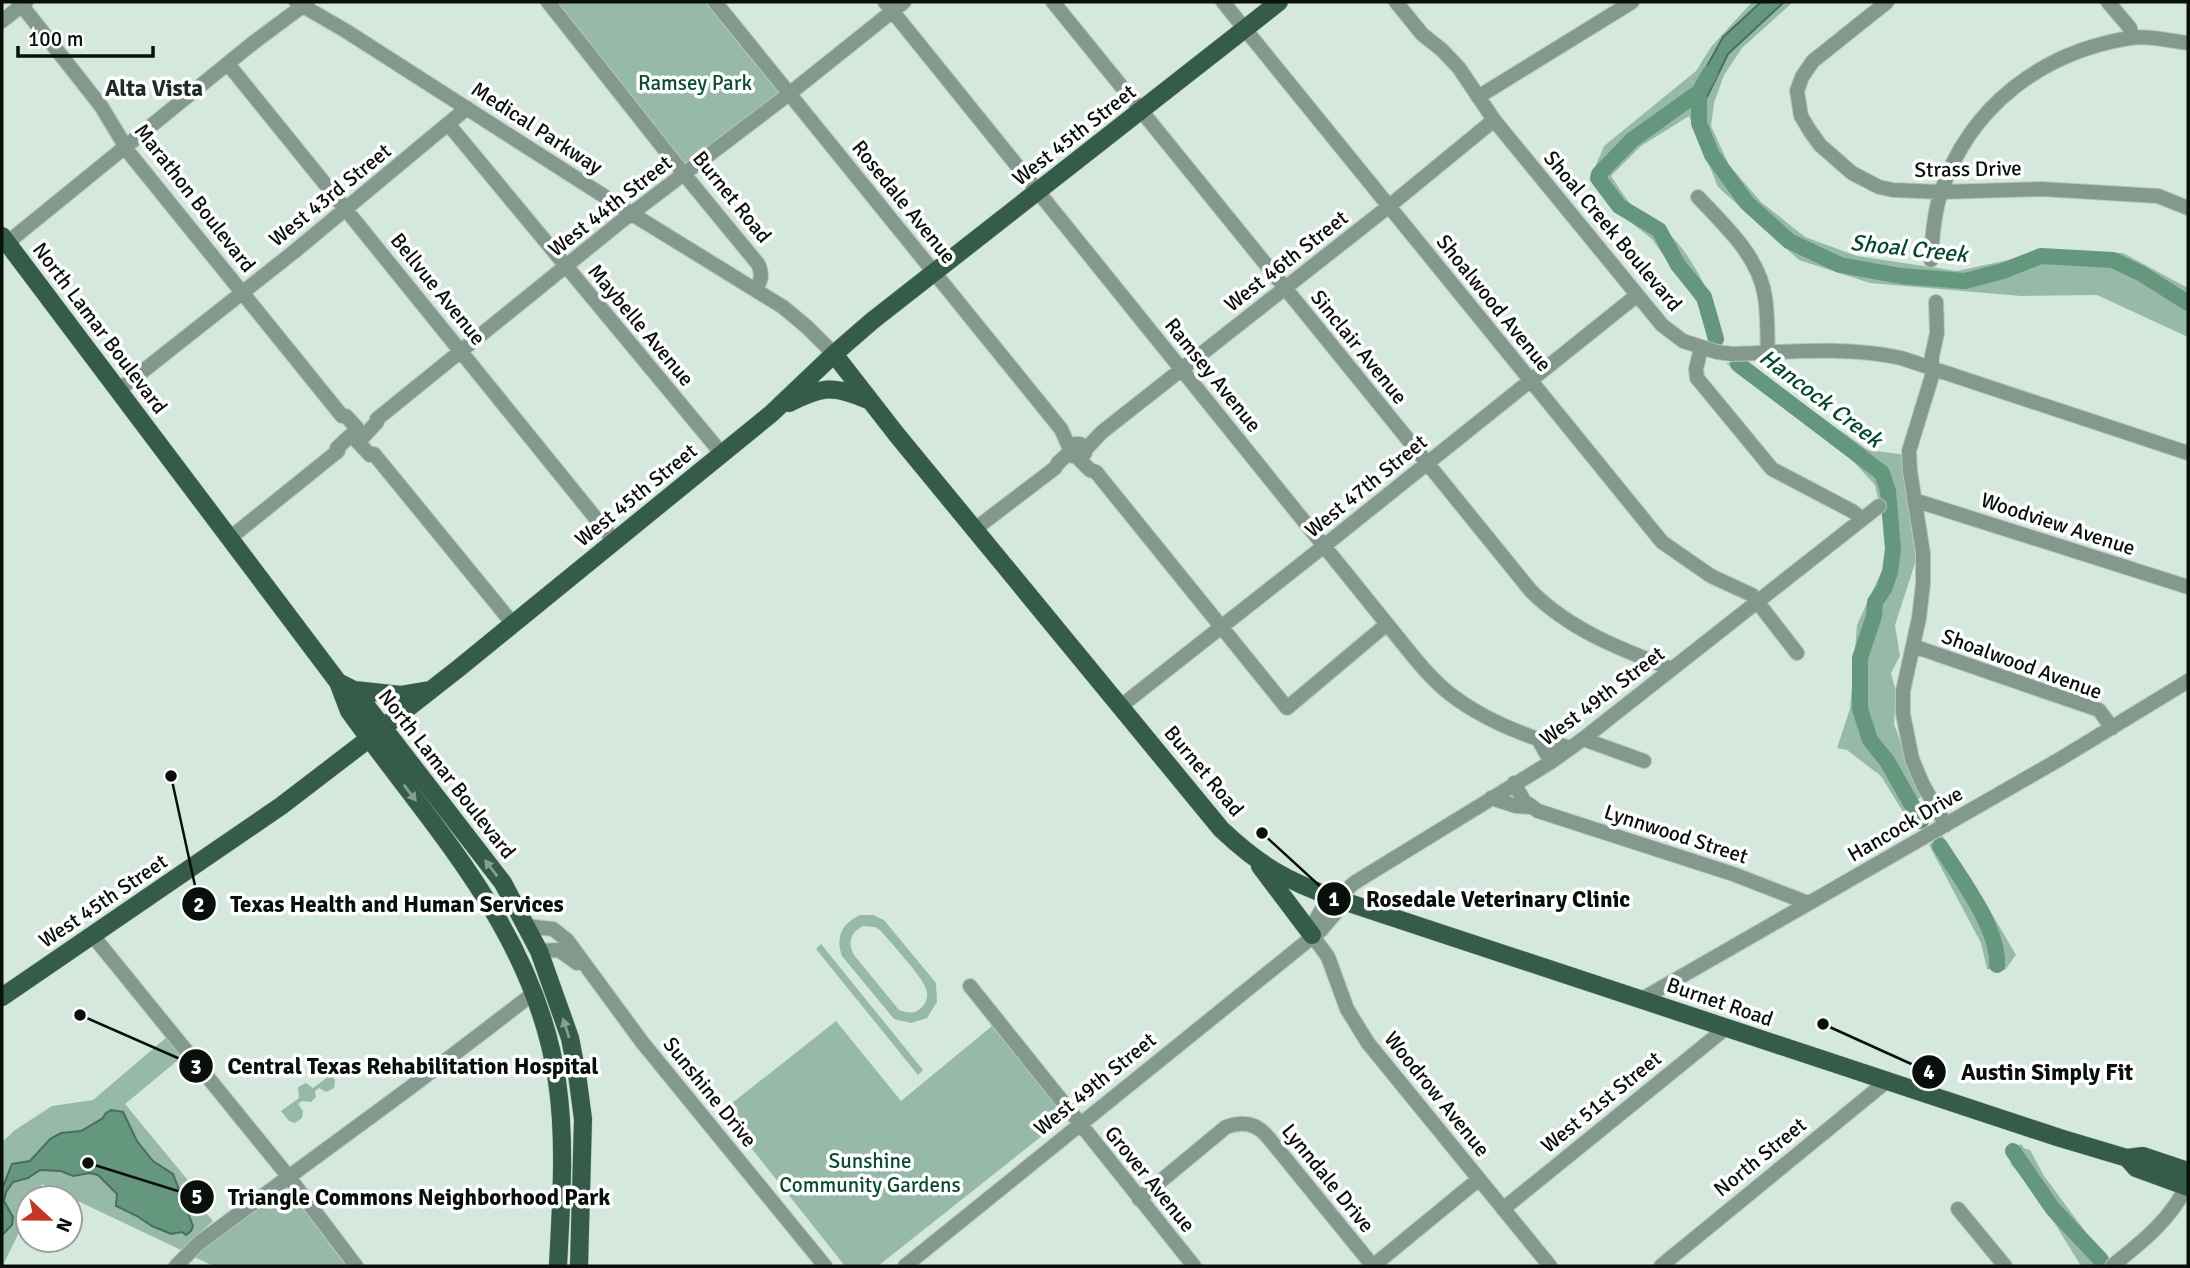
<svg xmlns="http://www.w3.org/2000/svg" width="2190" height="1268" font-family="Signika,sans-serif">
  <rect width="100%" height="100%" fill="#d4e8dd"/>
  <path fill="#97baa8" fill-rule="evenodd" d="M558 2H705L779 93 685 166Z
    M1752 2H1793L1742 48 1724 75 1714 103 1711 126 1729 165 1761 202 1805 237 1857 256 1957 271 2027 256 2044 251 2123 253 2188 288V337L2097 295 2021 296 1870 283 1799 260 1718 187 1689 116 1641 146 1611 176C1618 186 1625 198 1633 207 1645 219 1664 227 1676 241 1700 269 1714 303 1723 338L1708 339 1701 308 1652 239 1624 217 1591 177 1604 146 1696 71 1711 47Z
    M1726 363H1750L1764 377 1868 450 1906 455 1907 497 1916 560 1895 625 1900 656 1891 673 1896 691 1894 724 1921 797 1915 802 1925 821 1913 828 1881 776 1847 750 1837 748 1850 709 1857 625 1884 566 1887 538 1875 485 1850 458Z
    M1942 835 1985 902 2016 955 2005 970 1987 969 1981 943 1929 845Z
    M860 915H873L884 920 936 983 937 1002 927 1018 911 1023 894 1019 842 956C835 938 842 923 860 915ZM863 926 875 927 881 931C891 943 922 976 926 989 929 996 926 1004 920 1009 914 1014 907 1013 899 1010L854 955C847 943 851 932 863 926Z
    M821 944 923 1070 918 1075 816 949Z
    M836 1021 901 1101 992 1026 1067 1116 878 1266H845L722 1111Z
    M167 1037 183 1056 125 1104 196 1190 191 1195 213 1221 181 1250 42 1184 35 1198H28V1214L3 1265 2 1264V1142L15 1130 52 1106 93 1100Z
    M329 1073 335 1080 334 1088 326 1092 319 1088 315 1091 316 1097 311 1102 302 1101 298 1104 303 1111 302 1118 295 1123 289 1121 281 1111 299 1098 298 1087 306 1083 313 1088 328 1077 327 1075Z
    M2021 1144 2024 1148 2030 1150 2044 1176 2105 1258 2093 1266H2081C2059 1230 2038 1195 2010 1163L2013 1159 2009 1152Z
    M279 1190H293V1195L346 1266H214L194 1257 198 1251Z"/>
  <path fill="#65977e" stroke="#496e5c" stroke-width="2" d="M1761 2H1784L1728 54 1707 97 1695 88 1723 37Z
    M111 1110 123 1112 137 1141 153 1161 173 1174 193 1226 191 1231 186 1235 182 1232 171 1234 152 1226 137 1216 116 1206 117 1194 98 1175 90 1173 73 1176 61 1171 40 1170 28 1178 13 1182 6 1192 4 1201 13 1217 12 1225 2 1235V1189L12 1164 30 1161 50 1139 61 1133 81 1131 103 1118 105 1114Z"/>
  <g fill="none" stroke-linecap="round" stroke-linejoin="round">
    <path stroke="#65977e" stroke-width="16" d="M1710 73 1699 92V123L1712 155 1747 203 1789 241 1840 265 1901 276 1965 281 2003 271 2041 256 2113 260 2142 274 2188 303
      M1699 92 1632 140 1599 174 1598 178 1619 206 1659 230 1678 265 1704 297 1716 339
      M1738 364 1882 473 1888 491 1893 549 1890 572 1884 589 1875 602 1874 616 1860 658V709L1870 740 1887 761 1921 821
      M1940 846C1959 876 1999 928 1997 965
      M2013 1151 2053 1209 2101 1260"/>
    <g stroke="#b4c5bc" stroke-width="16">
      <path id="minor" d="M19 2 101 106 130 154 342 416H346L357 428
        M296 2 346 31 632 214 783 307 807 327 834 354
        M548 2 684 174 758 264C763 275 761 280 756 290
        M715 2 1061 429 1073 456 1081 457 1085 453V448L1080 444H1075L1071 448
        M885 2 1387 624C1407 648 1426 675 1450 694 1476 714 1506 728 1538 739L1551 762
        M1053 2 1531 591C1570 630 1620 649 1672 669
        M1223 2 1662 542 1711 576 1752 595 1797 653
        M1396 2 1422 34 1442 50 1459 68 1494 120 1662 325 1683 341 1717 352 1732 354C1788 352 1846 346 1901 358L2188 453
        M1887 2 1813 61 1802 77 1797 91 1801 116 1810 131 1820 145 1852 173 1879 187 1893 190 1941 192 2041 189 2158 196 2188 208
        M2108 2 2130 28 2132 37
        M2 21 26 2
        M228 64 615 542
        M1478 97 1632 2
        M449 125 722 454
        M1698 197C1725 226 1759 256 1765 297 1768 315 1767 334 1768 353
        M7 243 253 43 308 2
        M1931 260C1932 238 1934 213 1941 192 1970 106 2042 52 2130 38 2148 35 2170 41 2188 43
        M1936 302 1937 333 1932 356V376L1909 451 1910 471 1923 553V584L1919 618 1903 691V714L1912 759 1923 785 1946 825
        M1701 348 1696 369 1697 378 1772 469 1852 511 1862 519
        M119 390 295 251 467 108
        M364 436 377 422V419L619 223 789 94 904 2
        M357 441 370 455 374 454 513 624
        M1085 450 1102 432 1388 207 1494 120
        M1078 458 1090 470 1096 472 1287 708 1387 624
        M1914 500 2188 587
        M975 529 1055 468 1058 463 1071 451
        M230 538 338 451 337 448 351 435
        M1913 646 2099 710 2112 728
        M1121 706 1324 546 1636 296
        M1538 739 1571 748
        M1583 739 1644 761
        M1514 783 1524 801 1538 811 1733 874 1808 903
        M1491 798 1516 806 1530 807
        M526 926 553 929 567 940 642 1042 825 1266
        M1312 935 1313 925 1325 904 1337 899 1354 883 1551 762 1583 739 1879 506
        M1312 935 1328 957 1347 1009 1368 1043 1550 1266
        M93 936 288 1176 356 1266
        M539 951 559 950 577 963
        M970 986 1194 1266
        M1642 999 2060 759 2188 681
        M1139 1199 1226 1127C1242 1121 1256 1123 1267 1136L1373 1266
        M1503 1209 1726 1028
        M1958 1209 2005 1266
        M176 1266 199 1243 411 1087 534 993
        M905 1266 1321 930 1338 910 1337 899
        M1373 1266 1479 1179
        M1661 1266 1887 1081
        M2112 1266C2141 1243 2174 1217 2188 1182"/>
    </g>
    <g stroke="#b4c5bc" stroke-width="19">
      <path id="major" d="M2 236 338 682 349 711C434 829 535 932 557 1081 566 1142 561 1205 558 1266
        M834 354 897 435 1221 829C1260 866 1287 881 1337 899L2060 1138 2127 1158 2143 1156 2188 1171
        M789 403C822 386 834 385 868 400
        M338 682 354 690 503 883 539 951 570 1038 577 1074 583 1119 579 1266
        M354 690 401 695 431 690
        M1260 866 1312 935
        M2 997 281 806 362 744 459 668 772 413 834 354 872 321 1279 2
        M2127 1158 2136 1168 2188 1187"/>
    </g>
    <use href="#minor" stroke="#84998d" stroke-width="14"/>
    <use href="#major" stroke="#345c49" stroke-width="18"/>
  </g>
  <defs><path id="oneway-solid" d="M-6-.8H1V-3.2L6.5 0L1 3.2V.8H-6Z" transform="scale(1.75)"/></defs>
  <g fill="#859d92">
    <use href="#oneway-solid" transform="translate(410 793) rotate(53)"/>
    <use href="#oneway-solid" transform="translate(491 868) rotate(-127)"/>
    <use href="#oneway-solid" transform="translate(566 1028) rotate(-108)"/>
  </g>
  <g text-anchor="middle" stroke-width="7" stroke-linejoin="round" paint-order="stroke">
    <g font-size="21" fill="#094c32" stroke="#fff">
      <text x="695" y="90">Ramsey Park</text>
      <text x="870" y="1168">Sunshine<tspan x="870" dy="24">Community Gardens</tspan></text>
    </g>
    <g font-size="21" fill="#09100c" stroke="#fff">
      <text transform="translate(537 128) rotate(33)" y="7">Medical Parkway</text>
      <text transform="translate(1074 135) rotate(-38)" y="7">West 45th Street</text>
      <text transform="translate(1968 169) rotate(-1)" y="7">Strass Drive</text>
      <text transform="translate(330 195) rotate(-39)" y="7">West 43rd Street</text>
      <text transform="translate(732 197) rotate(51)" y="7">Burnet Road</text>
      <text transform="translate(195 198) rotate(52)" y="7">Marathon Boulevard</text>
      <text transform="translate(904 202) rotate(51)" y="7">Rosedale Avenue</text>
      <text transform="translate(610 206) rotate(-38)" y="7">West 44th Street</text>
      <text transform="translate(1613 231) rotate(50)" y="7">Shoal Creek Boulevard</text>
      <text transform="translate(1286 261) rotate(-38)" y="7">West 46th Street</text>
      <text transform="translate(438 289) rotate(51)" y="7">Bellvue Avenue</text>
      <text transform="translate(1494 303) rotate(51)" y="7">Shoalwood Avenue</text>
      <text transform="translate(641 325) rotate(50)" y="7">Maybelle Avenue</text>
      <text transform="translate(100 328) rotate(53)" y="7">North Lamar Boulevard</text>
      <text transform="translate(1359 347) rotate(51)" y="7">Sinclair Avenue</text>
      <text transform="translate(1213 375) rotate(51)" y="7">Ramsey Avenue</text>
      <text transform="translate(1366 486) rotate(-39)" y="7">West 47th Street</text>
      <text transform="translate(636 495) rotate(-39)" y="7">West 45th Street</text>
      <text transform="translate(2058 524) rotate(18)" y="7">Woodview Avenue</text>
      <text transform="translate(2022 664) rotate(20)" y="7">Shoalwood Avenue</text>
      <text transform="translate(1602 696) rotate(-37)" y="7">West 49th Street</text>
      <text transform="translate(1204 771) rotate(50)" y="7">Burnet Road</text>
      <text transform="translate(447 774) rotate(52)" y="7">North Lamar Boulevard</text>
      <text transform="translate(1905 824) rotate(-30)" y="7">Hancock Drive</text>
      <text transform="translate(1676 834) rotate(18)" y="7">Lynnwood Street</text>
      <text transform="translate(103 901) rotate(-34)" y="7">West 45th Street</text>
      <text transform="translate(1720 1002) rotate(19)" y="7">Burnet Road</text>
      <text transform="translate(1095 1084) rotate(-39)" y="7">West 49th Street</text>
      <text transform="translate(710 1092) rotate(51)" y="7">Sunshine Drive</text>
      <text transform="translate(1437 1094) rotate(51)" y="7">Woodrow Avenue</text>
      <text transform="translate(1601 1102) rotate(-39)" y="7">West 51st Street</text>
      <text transform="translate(1760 1157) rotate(-39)" y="7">North Street</text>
      <text transform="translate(1328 1178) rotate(51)" y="7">Lynndale Drive</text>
      <text transform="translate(1150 1179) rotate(51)" y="7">Grover Avenue</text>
    </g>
    <g font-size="23" font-weight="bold" fill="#1e2d25" stroke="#fff">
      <text x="154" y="96">Alta Vista</text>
    </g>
    <g font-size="23" font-style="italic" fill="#03482f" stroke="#fff">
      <text transform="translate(1909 248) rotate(6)" y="8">Shoal Creek</text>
      <text transform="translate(1821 398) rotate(37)" y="8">Hancock Creek</text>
    </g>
  </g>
  <path fill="none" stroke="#09100c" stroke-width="2.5" d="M1262 833L1334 899M171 776L199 904M80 1015L196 1066M1823 1024L1929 1072M88 1163L197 1197"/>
  <g fill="#09100c" stroke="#fff" stroke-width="2.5">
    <circle cx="1262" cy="833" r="7"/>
    <circle cx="171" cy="776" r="7"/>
    <circle cx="80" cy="1015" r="7"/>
    <circle cx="1823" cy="1024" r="7"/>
    <circle cx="88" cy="1163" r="7"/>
    <circle cx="1334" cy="899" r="18"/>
    <circle cx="199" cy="904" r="18"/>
    <circle cx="196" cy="1066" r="18"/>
    <circle cx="1929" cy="1072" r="18"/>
    <circle cx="197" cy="1197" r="18"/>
  </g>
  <g font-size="21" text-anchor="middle" font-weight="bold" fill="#fff">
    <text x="1334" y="906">1</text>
    <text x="199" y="912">2</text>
    <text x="196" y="1074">3</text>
    <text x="1929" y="1079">4</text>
    <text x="197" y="1204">5</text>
  </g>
  <g font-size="23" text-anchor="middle" font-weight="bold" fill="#09100c" stroke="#fff" stroke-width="7" stroke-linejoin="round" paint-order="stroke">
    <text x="1498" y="907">Rosedale Veterinary Clinic</text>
    <text x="397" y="912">Texas Health and Human Services</text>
    <text x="413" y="1074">Central Texas Rehabilitation Hospital</text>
    <text x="2047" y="1080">Austin Simply Fit</text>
    <text x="419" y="1205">Triangle Commons Neighborhood Park</text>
  </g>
  <rect width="2190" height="1268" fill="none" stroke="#09100c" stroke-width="7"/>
  <g transform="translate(49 1219) rotate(112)"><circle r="33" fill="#ffffff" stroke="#9d9f9e" stroke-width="2"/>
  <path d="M0-5L12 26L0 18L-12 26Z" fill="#c33724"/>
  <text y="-10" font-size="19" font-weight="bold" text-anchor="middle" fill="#09100c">N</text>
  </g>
  <path d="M18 46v10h135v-10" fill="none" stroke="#09100c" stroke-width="3.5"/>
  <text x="28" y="46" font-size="21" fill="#09100c" stroke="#ffffff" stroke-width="5" paint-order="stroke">100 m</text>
</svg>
